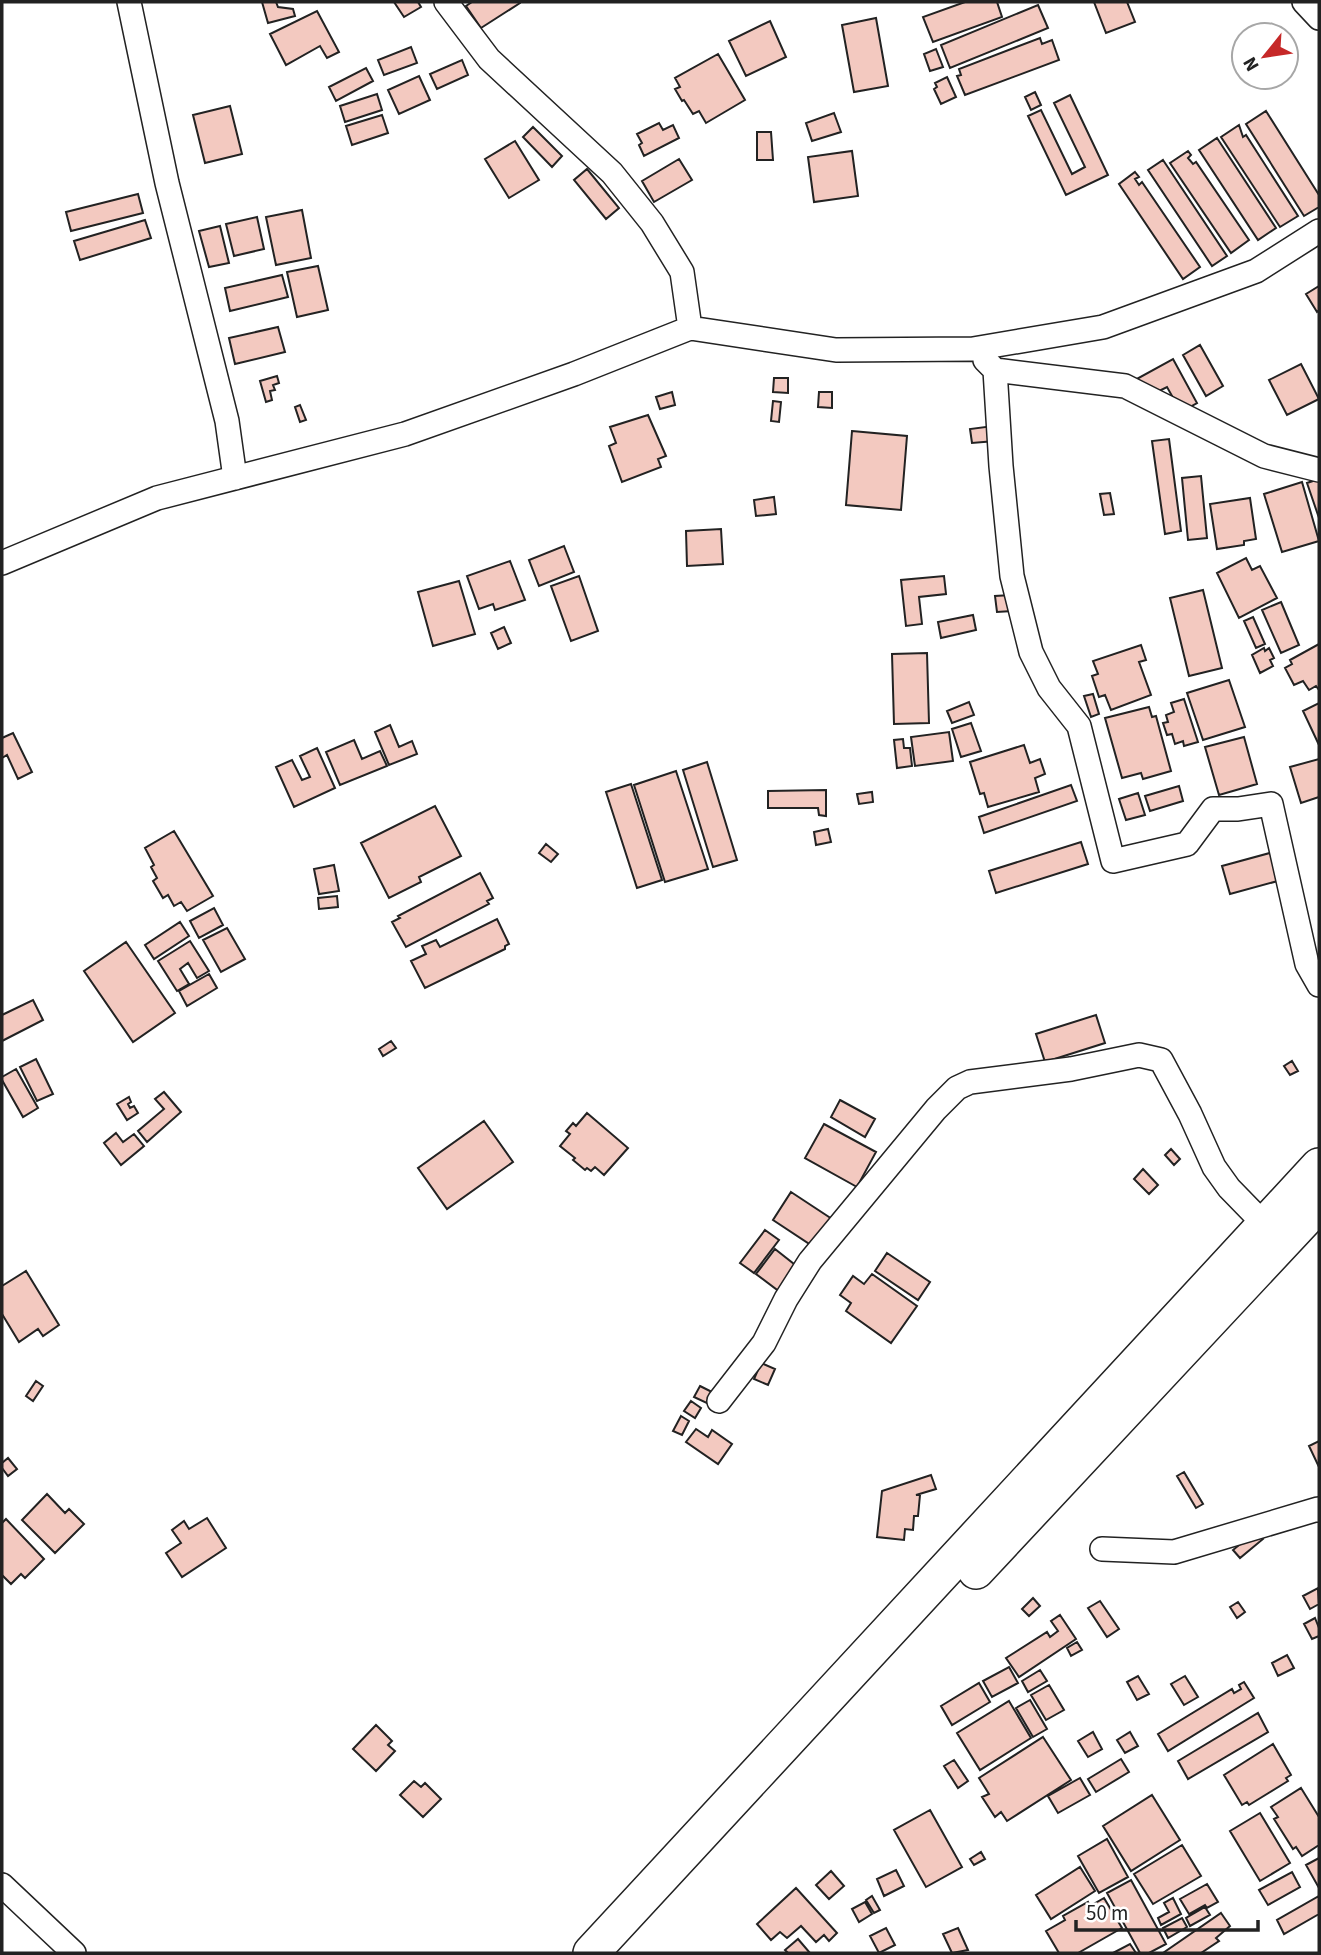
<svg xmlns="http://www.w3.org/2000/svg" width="1321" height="1955" font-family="'Source Sans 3',sans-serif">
  <rect width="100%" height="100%" fill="#fff"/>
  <path fill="#f3c9c0" stroke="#222" stroke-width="2" d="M262 2H276L278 7 293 9 295 16 268 23Z
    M394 2H418L421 7 404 17Z
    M472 2H520V3L481 28 466 6Z
    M965 2H997L1002 17 933 42 923 17Z
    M1094 2H1127L1135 22 1106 33Z
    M1038 5 1048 28 950 68 941 45Z
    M317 11 339 52 327 58 320 46 286 65 270 34Z
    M876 18 888 86 854 92 842 25Z
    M770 21 786 57 746 76 729 41Z
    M1040 38 1042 44 1052 40 1059 60 965 95 957 76 961 75 959 69Z
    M411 47 417 63 384 75 378 60Z
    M936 49 943 67 930 71 924 54Z
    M718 54 745 100 706 123 699 111 693 114 684 100 682 101 675 89 680 87 675 78Z
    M462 60 468 75 437 89 430 74Z
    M366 68 373 81 336 101 329 87Z
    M419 76 430 100 399 114 388 90Z
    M947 77 956 97 941 104 934 89 937 87 935 83Z
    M1035 92 1041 105 1031 110 1025 97Z
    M377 94 382 110 345 122 340 106Z
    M1070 95 1108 175 1066 195 1028 116 1041 110 1072 174 1085 167 1054 103Z
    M230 106 242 154 205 163 193 115Z
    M1266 111 1319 195V207L1304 216 1246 124Z
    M834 113 841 132 812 141 806 123Z
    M382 115 388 133 352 145 346 126Z
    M659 123 663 130 673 125 679 138 644 156 639 145 642 143 637 134Z
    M1239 125 1243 137 1246 135 1298 216 1280 227 1221 137Z
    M533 127 562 156 552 167 523 137Z
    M757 132H771L773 160H757Z
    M1217 138 1276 228 1258 240 1199 150Z
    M515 141 539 180 509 198 485 159Z
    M852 151 858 196 814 202 808 157Z
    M1188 151 1191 155 1188 158 1193 164 1196 162 1249 240 1231 253 1170 163Z
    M679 159 692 180 654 202 642 181Z
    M1163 160 1227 256 1212 266 1148 170Z
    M587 169 619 208 606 219 574 180Z
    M1135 172 1139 177 1135 179 1139 185 1142 182 1200 267 1183 279 1119 184Z
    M138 194 143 213 71 231 66 212Z
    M302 210 311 258 276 265 266 217Z
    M257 217 264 249 234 256 226 224Z
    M145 220 151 238 80 260 74 241Z
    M220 226 229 263 209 267 199 231Z
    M318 266 328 310 297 317 287 272Z
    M282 275 288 297 230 311 225 288Z
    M1319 286V310L1317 312 1306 294Z
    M278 327 285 352 235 364 229 338Z
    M1200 345 1223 386 1206 396 1183 355Z
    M1173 359 1197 403 1181 412 1167 387 1155 393 1133 381Z
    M1301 364 1319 399 1287 415 1269 380Z
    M277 376 279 383 273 385 275 390 270 391 272 400 266 402 260 381Z
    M774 378H788V393L773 392Z
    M672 392 675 405 660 409 656 397Z
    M819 392H832V408L818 407Z
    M773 401 781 402 779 422 771 421Z
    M300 405 306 420 300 422 295 407Z
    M648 415 666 456 658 459 661 467 622 482 609 446 616 443 610 427Z
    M993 426 995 441 972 443 970 429Z
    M852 431 907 436 901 510 846 505Z
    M1169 439 1181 531 1165 534 1152 441Z
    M1201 476 1207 538 1188 540 1182 478Z
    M1319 479V518L1307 483Z
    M1302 482 1319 541 1282 552 1264 494Z
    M1110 493 1114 514 1104 515 1100 494Z
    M774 497 776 514 756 516 754 500Z
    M1250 498 1256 539 1244 541V545L1217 549 1210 504Z
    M721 529 723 564 687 566 686 531Z
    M564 546 574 572 539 586 529 560Z
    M1246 558 1252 570 1260 566 1277 598 1239 618 1217 573Z
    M510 561 525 600 495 610 493 604 479 609 467 576Z
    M579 576 598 631 571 641 551 586Z
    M944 576 946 594 919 597 922 624 906 626 901 580Z
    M459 581 475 634 433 646 418 592Z
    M1203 590 1222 668 1189 676 1170 598Z
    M1011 595 1012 611 997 612 995 596Z
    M1281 602 1299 645 1281 653 1262 610Z
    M973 615 976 630 941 638 938 622Z
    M1253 617 1265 644 1256 648 1244 621Z
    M504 627 511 643 498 649 491 633Z
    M1319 644V690L1316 686 1309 690 1303 681 1294 685 1285 668 1292 664 1290 660Z
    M1141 645 1146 660 1139 662 1151 695 1111 710 1105 695 1099 697 1092 676 1098 674 1093 661Z
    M1264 648 1265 651 1269 648 1274 658 1270 660 1273 666 1260 673 1252 655Z
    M927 653 929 723 894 724 892 654Z
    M1229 680 1245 727 1203 740 1187 693Z
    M1093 694 1099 714 1091 717 1084 696Z
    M1184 699 1198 742 1184 746 1183 741 1175 744 1172 734 1167 735 1163 723 1168 722 1166 715 1174 712 1171 703Z
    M969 702 974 715 952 723 947 711Z
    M1319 703V745L1303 711Z
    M1149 707 1152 717 1156 716 1171 771 1143 779 1141 773 1122 778 1105 718Z
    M971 723 981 751 961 757 952 729Z
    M390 725 399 747 412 741 417 754 389 765 375 732Z
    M949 732 953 761 915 766 911 737Z
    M13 733 32 772 18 779 7 755 2 758V738Z
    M1244 737 1257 784 1219 795 1205 747Z
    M903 739 904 748H910L912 766 897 768 894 740Z
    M354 740 362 759 380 751 387 766 340 785 326 752Z
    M1024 745 1030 763 1040 759 1045 774 1035 778 1039 792 988 807 984 793 980 794 970 762Z
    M317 748 335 788 294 807 276 767 292 760 302 780 310 777 300 756Z
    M1319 759V797L1301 803 1290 767Z
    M707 762 737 860 713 867 683 770Z
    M676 771 708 869 665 882 634 785Z
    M631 784 662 880 637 888 606 792Z
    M1071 785 1077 801 984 833 979 817Z
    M1179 786 1183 801 1150 811 1145 796Z
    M826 790V816L819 815 818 808H768V791Z
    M872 792 873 802 859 804 857 794Z
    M1138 793 1145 815 1126 820 1119 799Z
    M435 806 461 856 419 877 421 882 389 898 361 843Z
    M828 829 831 842 816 845 814 832Z
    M174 831 213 896 187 911 181 902 174 906 168 895 163 898 153 881 157 878 151 867 154 865 145 848Z
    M1081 842 1088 864 996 893 989 871Z
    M546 844 558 854 551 862 539 853Z
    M1277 851 1285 879 1230 894 1222 866Z
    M334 865 339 891 319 894 314 869Z
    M480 873 493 898 487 901 489 904 406 947 392 922 400 918 398 916Z
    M337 896 338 907 319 909 318 898Z
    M214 908 223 925 199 938 190 921Z
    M497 919 509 944 505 946V949L425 988 411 961 426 954 422 946 436 940 440 947Z
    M180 922 189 936 154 959 145 945Z
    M227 928 245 959 221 972 203 940Z
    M190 941 209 971 197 978 188 963 180 969 189 984 177 991 158 961Z
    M126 942 175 1013 133 1042 84 971Z
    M209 974 217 988 187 1006 179 991Z
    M33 1000 43 1020 2 1041V1015Z
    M1096 1015 1105 1043 1045 1062 1036 1034Z
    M391 1041 396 1048 383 1056 379 1049Z
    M36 1059 53 1094 37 1101 20 1067Z
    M1292 1061 1298 1071 1290 1075 1284 1066Z
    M16 1069 38 1108 23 1117 2 1080V1077Z
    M164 1092 181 1112 147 1142 138 1131 164 1109 155 1099Z
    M129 1097 131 1102 128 1104 130 1108 134 1106 138 1113 127 1120 117 1104Z
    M840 1100 875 1119 865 1137 831 1117Z
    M587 1113 628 1148 604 1175 595 1167 591 1171 587 1168 585 1170 573 1160 575 1158 560 1146 570 1134 566 1131 573 1123 576 1126Z
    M484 1121 513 1162 447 1209 418 1168Z
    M824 1124 876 1152 857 1187 805 1158Z
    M116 1133 123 1142 134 1134 144 1146 121 1165 104 1143Z
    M1171 1149 1180 1159 1174 1165 1165 1155Z
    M1143 1169 1158 1185 1149 1194 1134 1179Z
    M791 1192 832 1219 814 1247 773 1220Z
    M765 1230 779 1240 754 1273 740 1263Z
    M775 1249 799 1268 780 1292 756 1274Z
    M887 1253 930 1282 918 1300 875 1271Z
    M26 1271 59 1325 43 1336 38 1329 19 1342 2 1314V1286Z
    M872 1274 917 1306 891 1343 846 1311 851 1303 840 1295 853 1276 864 1284Z
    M761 1363 775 1369 768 1385 754 1379Z
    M36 1381 43 1386 33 1401 26 1396Z
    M700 1386 716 1394 711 1405 694 1397Z
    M691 1401 701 1408 695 1418 684 1411Z
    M681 1416 689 1421 682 1435 673 1431Z
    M696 1429 708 1437 712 1430 732 1444 718 1464 686 1442Z
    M1319 1441V1467L1309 1446Z
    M8 1458 17 1469 8 1476 2 1468V1463Z
    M1184 1472 1203 1504 1196 1508 1177 1476Z
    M931 1475 936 1489 916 1495H920L918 1516H914L913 1530 905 1529 904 1540 877 1537 882 1491Z
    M47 1494 65 1513 69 1509 84 1524 55 1553 22 1520Z
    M207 1518 226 1548 182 1577 166 1553 181 1543 172 1530 184 1521 189 1529Z
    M6 1519 44 1559 25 1578 21 1574 11 1584 2 1575V1523Z
    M1256 1531 1263 1539 1240 1558 1233 1550Z
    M1318 1588 1319 1604 1310 1609 1303 1596Z
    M1033 1598 1040 1606 1029 1616 1022 1609Z
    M1100 1601 1119 1629 1107 1637 1088 1608Z
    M1238 1602 1245 1612 1237 1618 1230 1607Z
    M1060 1615 1076 1639 1019 1677 1006 1658 1047 1632 1050 1637 1058 1631 1051 1621Z
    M1315 1618 1319 1628V1636L1312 1639 1304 1624Z
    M1077 1642 1082 1650 1071 1656 1067 1648Z
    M1287 1655 1294 1668 1278 1676 1272 1663Z
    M1009 1667 1018 1683 992 1697 983 1681Z
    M1040 1670 1047 1681 1028 1692 1022 1681Z
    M1138 1676 1149 1694 1137 1700 1127 1682Z
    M1185 1676 1198 1697 1184 1705 1171 1684Z
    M1244 1682 1254 1698 1168 1751 1158 1734 1232 1689 1234 1693 1241 1689 1239 1685Z
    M979 1683 990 1702 952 1725 941 1706Z
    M1049 1685 1064 1710 1046 1720 1031 1695Z
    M1030 1700 1047 1729 1033 1737 1016 1708Z
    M1009 1701 1031 1738 980 1770 957 1733Z
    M1258 1713 1268 1732 1188 1779 1178 1761Z
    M376 1725 392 1741 388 1745 395 1751 376 1771 353 1749Z
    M1093 1732 1102 1749 1088 1757 1078 1741Z
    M1130 1732 1138 1746 1125 1753 1117 1740Z
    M1043 1737 1071 1780 1007 1821 1001 1812 995 1817 982 1797 989 1794 979 1778Z
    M1273 1744 1291 1775 1286 1778 1288 1781 1249 1805 1247 1802 1242 1805 1224 1775Z
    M1121 1759 1129 1772 1096 1792 1088 1779Z
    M954 1760 968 1781 958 1788 944 1766Z
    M1080 1778 1090 1795 1058 1813 1048 1796Z
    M414 1781 421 1787 425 1783 441 1799 423 1817 400 1795Z
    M1301 1788 1319 1817V1845L1302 1856 1296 1847 1293 1849 1274 1819 1278 1817 1271 1807Z
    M1152 1795 1180 1840 1131 1871 1103 1826Z
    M930 1810 962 1867 926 1887 894 1830Z
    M1260 1813 1290 1863 1260 1881 1230 1831Z
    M1107 1839 1128 1877 1099 1893 1078 1856Z
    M1182 1845 1201 1876 1153 1904 1134 1874Z
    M981 1852 985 1859 974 1865 970 1859Z
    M1319 1858V1888L1306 1865Z
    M1080 1867 1095 1891 1051 1919 1036 1895Z
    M896 1870 904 1886 884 1896 877 1879Z
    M831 1871 844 1886 829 1899 816 1885Z
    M1292 1872 1300 1887 1268 1905 1259 1890Z
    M1131 1880 1166 1944 1149 1953H1140L1107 1893Z
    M1207 1884 1218 1902 1207 1908 1205 1905 1189 1914 1180 1899Z
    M796 1888 837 1933 829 1941 824 1935 816 1942 801 1926 787 1938 780 1932 771 1940 757 1924Z
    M872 1896 880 1910 874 1913 866 1900Z
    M1319 1896V1914L1284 1934 1277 1920Z
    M1104 1898 1122 1928 1078 1953H1059L1046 1931 1065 1920 1063 1916 1088 1902 1090 1906Z
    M1173 1898 1181 1914 1161 1925 1158 1918 1169 1912 1164 1903Z
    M865 1902 872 1914 859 1922 852 1909Z
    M1205 1907 1210 1915 1190 1926 1186 1918Z
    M1221 1913 1230 1926 1216 1938 1219 1941 1201 1953H1163Z
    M1182 1918 1187 1927 1168 1938 1163 1928Z
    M886 1928 895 1945 879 1953 870 1936Z
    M958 1928 968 1950 952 1953 943 1934Z
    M798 1939 810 1953H788L785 1950Z
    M1130 1944 1136 1953H1113Z"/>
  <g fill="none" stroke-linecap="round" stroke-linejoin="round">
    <g stroke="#222" stroke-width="26">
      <path id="minor" d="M129 2 167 183 227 421 235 478
        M446 2 489 59 612 173 652 223 682 272 690 328
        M1304 2 1319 18
        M985 360 995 370 1125 386 1264 456 1319 470
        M995 370 1001 466 1012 576 1031 652 1049 688 1079 726 1113 861 1187 844 1213 809H1238L1271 804 1307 964 1319 985
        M2 563 157 498 405 434 574 374 690 328 836 350 973 349 1103 327 1256 271 1319 231
        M719 1401 764 1343 786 1299 810 1261 936 1109 957 1088 970 1082 1071 1069 1139 1055 1161 1060 1190 1114 1214 1167 1229 1188 1264 1224
        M1102 1549 1174 1552 1318 1509 1319 1510
        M2 1885 74 1953"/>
    </g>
    <g stroke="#222" stroke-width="38">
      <path id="primary" d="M976 1571 1319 1204
        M591 1953 1319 1166"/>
    </g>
    <use href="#minor" stroke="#fff" stroke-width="23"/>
    <use href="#primary" stroke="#fff" stroke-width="35"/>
  </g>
  <rect width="1321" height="1955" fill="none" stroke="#222222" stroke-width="7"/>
  <g transform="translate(1265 56) rotate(240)"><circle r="33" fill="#ffffff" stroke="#a7a7a7" stroke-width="2"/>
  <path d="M0-5L12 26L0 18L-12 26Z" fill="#c62828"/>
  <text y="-10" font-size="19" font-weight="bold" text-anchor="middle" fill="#222222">N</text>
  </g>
  <path d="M1076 1920v10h182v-10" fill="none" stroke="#222222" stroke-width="3.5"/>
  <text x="1086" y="1920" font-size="21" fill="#222222" stroke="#ffffff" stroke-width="5" paint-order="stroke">50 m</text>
</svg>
